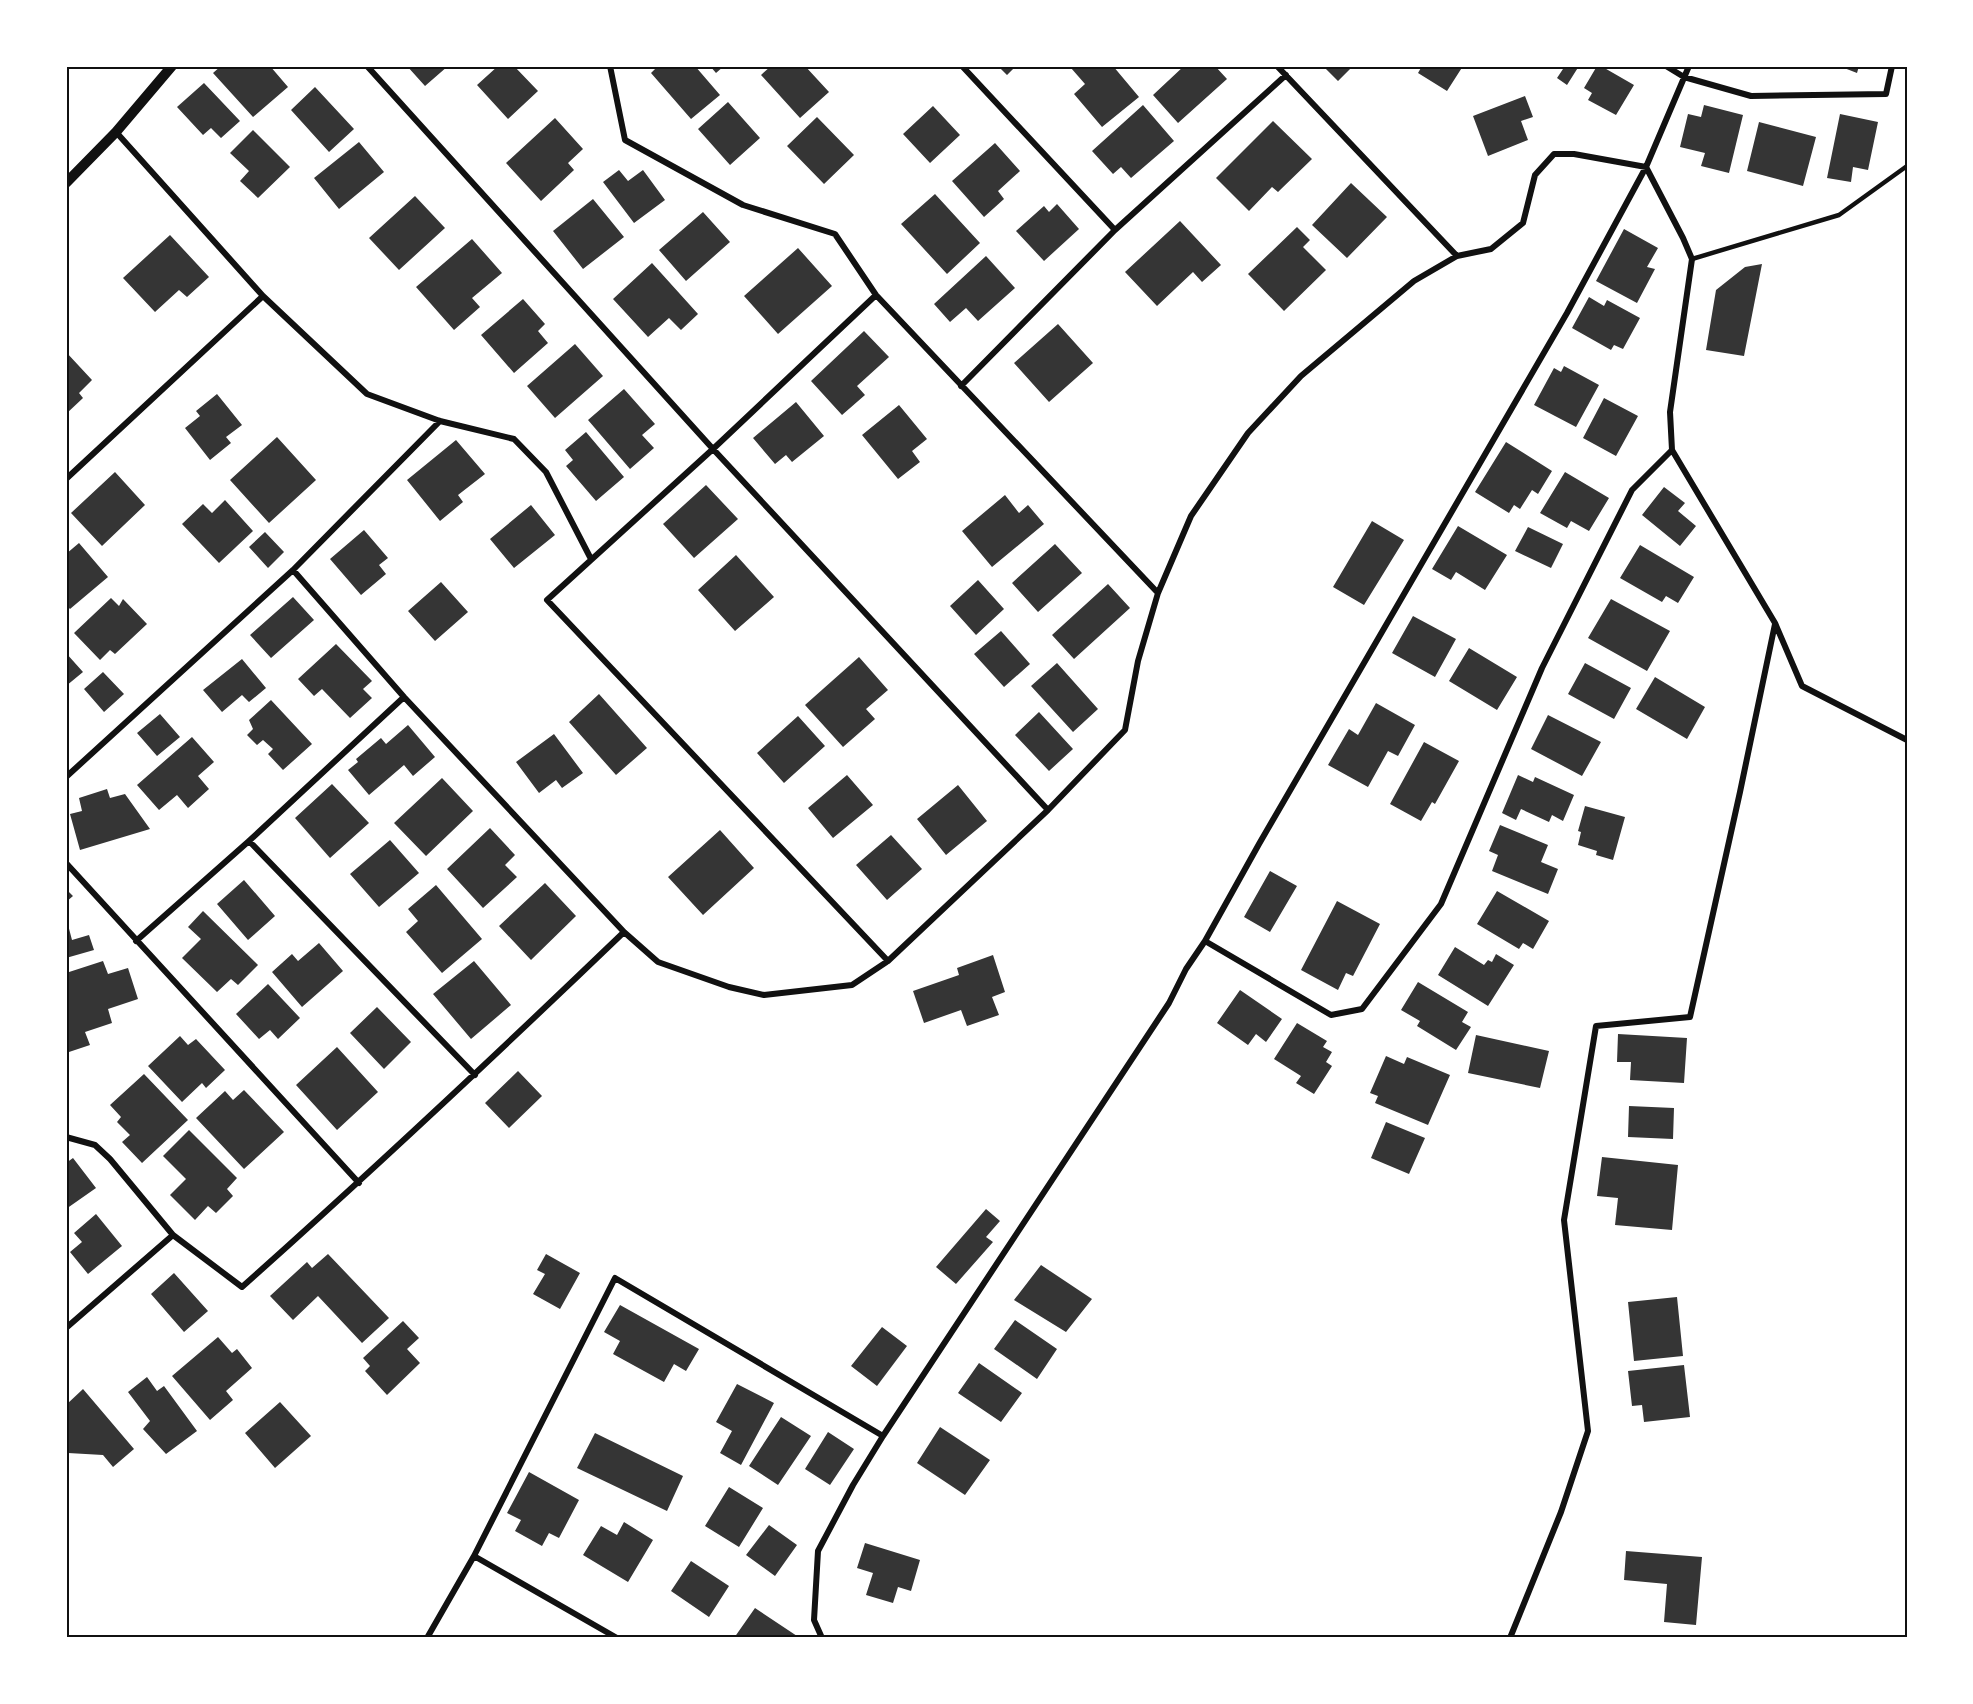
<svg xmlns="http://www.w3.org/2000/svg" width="1973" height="1704" font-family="Jost,sans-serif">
  <rect width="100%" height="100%" fill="#fff"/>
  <path fill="#353535" d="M221 66H270L288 87 253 117 213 73Z
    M407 66H448L425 86Z
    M498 66H514L538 91 508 119 477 85Z
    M658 66H695L720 95 691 119 651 73Z
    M710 66H724L716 73Z
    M771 66H805L829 92 800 118 761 75Z
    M998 66H1016L1007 75Z
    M1073 66H1113L1139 97 1102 127 1074 94 1085 84 1071 68Z
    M1184 66H1215L1227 79 1178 123 1153 95Z
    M1323 66H1353L1338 81Z
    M1422 66H1463L1447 91 1418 73Z
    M1559 66H1579L1567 85 1557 78 1563 69Z
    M1597 66H1601L1634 85 1616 115 1588 100 1592 93 1584 88Z
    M1839 66H1859L1857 73Z
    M204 83 240 121 221 138 211 128 203 135 177 107Z
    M315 87 354 129 329 152 291 110Z
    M1525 96 1533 117 1521 121 1528 140 1488 156 1473 116Z
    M728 102 760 138 730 165 698 129Z
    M1143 105 1174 141 1131 178 1121 167 1113 174 1092 151Z
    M1704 105 1743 115 1729 173 1701 166 1705 153 1680 147 1688 114 1701 117Z
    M933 106 960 135 930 163 903 134Z
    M1840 114 1878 122 1868 170 1853 167 1851 182 1827 178Z
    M817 117 854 155 824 184 787 146Z
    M555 118 583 149 568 163 574 170 541 201 506 163Z
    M1273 121 1312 159 1278 192 1272 187 1249 211 1216 178Z
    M1759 122 1816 137 1803 186 1747 171Z
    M253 130 290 167 258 198 240 181 249 171 230 153Z
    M359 142 384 172 339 209 314 178Z
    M995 143 1020 171 998 191 1004 199 984 217 952 181Z
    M619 170 628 181 643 170 665 200 634 223 603 182Z
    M1351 183 1387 217 1347 258 1312 225Z
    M935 194 980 243 947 274 901 224Z
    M415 196 445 228 399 270 369 238Z
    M593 199 624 237 583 269 553 231Z
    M1057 204 1079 229 1044 261 1016 231 1044 206 1049 212Z
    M703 212 730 242 686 281 659 250Z
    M1180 221 1221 265 1202 282 1193 272 1157 306 1125 272Z
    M1297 227 1310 240 1303 247 1326 270 1284 311 1248 274Z
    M1624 229 1658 248 1647 267 1655 269 1637 303 1596 281Z
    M170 235 209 277 187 297 179 290 155 312 123 278Z
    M472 239 502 273 472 298 480 307 454 330 416 287Z
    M798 248 832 286 778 334 744 296Z
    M986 256 1015 288 978 321 966 308 950 322 934 304Z
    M652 263 698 314 681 330 669 318 648 337 613 299Z
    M1762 264 1744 356 1706 350 1716 290 1745 267Z
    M1589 297 1604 306 1607 300 1640 318 1623 349 1614 345 1611 350 1572 328Z
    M523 299 545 324 538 331 548 343 514 373 481 335Z
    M1058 324 1093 363 1049 402 1014 363Z
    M864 331 889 357 857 386 865 395 842 415 811 381Z
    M575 344 603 376 555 418 527 386Z
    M66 352 92 380 79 393 83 398 66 414Z
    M1564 366 1599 385 1576 427 1534 405 1554 368 1561 372Z
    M624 389 655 424 642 435 654 448 630 469 588 420Z
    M217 394 242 425 226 437 231 443 210 460 185 428 200 416 196 411Z
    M1604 398 1638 416 1616 456 1583 438Z
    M796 402 824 436 792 462 786 455 775 464 753 438Z
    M899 405 927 439 912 451 920 462 898 479 862 435Z
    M586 432 624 477 596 501 566 466 573 460 565 450Z
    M277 437 316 480 269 523 230 480Z
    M456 440 485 474 458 495 463 502 440 521 407 480Z
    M1506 442 1552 471 1538 494 1532 490 1520 509 1514 505 1509 513 1475 492Z
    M115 472 145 505 102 546 71 513Z
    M1565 472 1609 498 1589 531 1571 521 1567 528 1540 513Z
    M706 485 738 519 694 558 663 524Z
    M1664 487 1685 503 1678 511 1696 526 1680 546 1642 515Z
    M1005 495 1019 513 1028 505 1044 524 992 567 962 531Z
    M225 500 253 531 219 563 182 524 203 504 212 513Z
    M531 505 555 535 514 568 490 539Z
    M1372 521 1404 540 1364 605 1333 587Z
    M1458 526 1507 555 1485 590 1456 572 1451 580 1432 569Z
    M1528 527 1563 544 1551 568 1515 551Z
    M364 530 388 558 379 565 386 574 361 595 330 559Z
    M265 532 284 552 268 568 249 547Z
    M79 543 108 577 70 609 66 605V554Z
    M1055 544 1082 573 1038 612 1012 583Z
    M1640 545 1694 577 1678 603 1666 596 1662 602 1620 578Z
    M736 555 774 597 735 631 698 590Z
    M978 580 1004 609 976 635 950 606Z
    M441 582 468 612 435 641 408 611Z
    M1108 584 1130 608 1074 659 1052 635Z
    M293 597 314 620 271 658 250 635Z
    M111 598 119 606 123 599 147 624 115 654 110 650 100 660 74 633Z
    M1611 599 1670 631 1647 671 1588 638Z
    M1413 616 1456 639 1435 677 1392 653Z
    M1001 631 1030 664 1004 687 974 654Z
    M336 644 372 681 363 689 372 698 350 718 322 689 314 696 298 679Z
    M1469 648 1517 677 1497 710 1449 681Z
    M66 653 83 672 66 686Z
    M859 657 888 690 866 709 875 719 843 747 805 705Z
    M242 659 266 688 249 702 242 695 222 712 203 690Z
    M1057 663 1098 709 1073 732 1031 686Z
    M1585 663 1631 688 1614 719 1568 694Z
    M103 672 124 694 104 712 84 689Z
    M1655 677 1705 707 1687 739 1636 709Z
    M599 694 647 748 616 775 569 722Z
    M271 700 312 744 283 770 268 754 273 749 263 740 257 745 247 735 253 729 249 720Z
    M1376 703 1415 725 1398 756 1388 751 1368 787 1328 765 1349 729 1358 735Z
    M1039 712 1073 749 1049 771 1015 735Z
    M160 714 180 737 157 756 137 733Z
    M1548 715 1601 742 1582 776 1531 749Z
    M798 716 825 746 784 783 757 753Z
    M408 725 435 757 413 776 404 765 369 795 348 770 358 762 356 759 381 738 386 744Z
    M554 734 583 773 562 788 556 780 539 793 516 762Z
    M192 737 214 762 198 776 209 789 188 808 177 795 159 810 137 785Z
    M1424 742 1459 761 1435 804 1432 802 1421 821 1390 804Z
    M847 775 873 805 833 838 808 808Z
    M1518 775 1533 782 1535 777 1574 795 1563 821 1552 815 1549 822 1521 809 1516 820 1502 813Z
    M442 778 473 811 426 856 394 823Z
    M332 784 369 823 330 858 295 818Z
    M958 785 987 821 946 855 917 819Z
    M107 789 110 798 125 794 150 829 80 850 70 814 82 811 79 798Z
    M1585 806 1625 817 1613 860 1596 855 1597 851 1578 845 1581 832 1578 831Z
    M1500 825 1548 845 1541 862 1558 869 1548 894 1492 871 1498 855 1489 851Z
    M490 828 515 855 505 865 517 877 483 908 447 869Z
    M720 830 754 868 703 915 668 877Z
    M891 835 922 869 887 900 856 865Z
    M390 840 419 873 379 907 350 874Z
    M1270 871 1297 886 1270 932 1244 917Z
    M244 880 275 916 248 940 217 904Z
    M545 883 576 916 531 960 499 926Z
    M436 885 482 939 442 973 406 932 418 921 408 909Z
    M66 889 73 896 66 902Z
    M1497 891 1549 921 1533 949 1523 943 1519 949 1477 924Z
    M1337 901 1380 924 1353 976 1346 973 1338 990 1301 970Z
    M203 911 258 965 238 985 231 979 217 992 182 958 201 939 188 927Z
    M67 921 72 940 89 935 94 950 66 958Z
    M319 943 343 971 302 1007 272 972 292 954 298 961Z
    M1455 947 1484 965 1488 960 1492 962 1496 954 1514 965 1488 1006 1438 975Z
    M993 955 1005 992 992 997 999 1015 967 1026 961 1010 924 1023 913 991 959 975 957 968Z
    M103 961 108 974 128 968 138 999 108 1009 112 1023 85 1032 90 1045 66 1053V973Z
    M474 961 511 1005 471 1039 433 994Z
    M1418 982 1468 1012 1462 1022 1471 1027 1456 1050 1417 1026 1420 1021 1401 1010Z
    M268 984 300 1018 278 1039 270 1030 259 1039 236 1014Z
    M1240 990 1282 1019 1266 1042 1256 1034 1248 1045 1217 1023Z
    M377 1007 411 1042 384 1069 350 1033Z
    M1297 1023 1327 1041 1323 1047 1332 1052 1326 1062 1332 1066 1314 1094 1296 1083 1301 1076 1274 1059Z
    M1618 1034 1687 1038 1684 1083 1630 1080 1631 1062H1617Z
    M1476 1035 1549 1051 1540 1088 1468 1073Z
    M180 1036 188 1045 196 1039 225 1070 206 1088 202 1083 182 1102 148 1066Z
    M337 1047 378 1092 337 1130 296 1085Z
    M1386 1056 1404 1064 1407 1057 1450 1075 1428 1125 1375 1103 1378 1096 1370 1093Z
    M518 1071 542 1096 509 1128 485 1103Z
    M144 1074 188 1120 142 1163 122 1142 130 1135 117 1122 121 1117 110 1105Z
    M244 1090 284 1132 244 1169 196 1118 225 1091 233 1100Z
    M1629 1106 1674 1108 1673 1139 1628 1137Z
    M1386 1122 1425 1138 1409 1174 1371 1158Z
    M189 1130 237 1178 227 1189 233 1196 216 1213 208 1206 195 1220 170 1195 186 1179 163 1156Z
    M1602 1157 1678 1165 1672 1230 1615 1225 1618 1198 1597 1196Z
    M73 1158 96 1188 66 1209V1163Z
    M986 1209 1000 1221 986 1237 993 1242 956 1284 936 1267Z
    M96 1214 122 1246 88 1274 70 1252 82 1242 74 1233Z
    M328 1254 389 1318 362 1343 318 1296 293 1320 270 1296 307 1262 312 1268Z
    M546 1254 580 1273 560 1309 533 1294 545 1274 537 1270Z
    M1041 1265 1092 1299 1066 1332 1014 1300Z
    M174 1273 208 1311 184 1332 151 1294Z
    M1677 1297 1683 1356 1634 1361 1628 1302Z
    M620 1305 699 1349 686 1371 674 1364 664 1382 613 1354 620 1341 604 1332Z
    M1015 1320 1057 1349 1037 1379 994 1349Z
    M403 1321 419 1338 407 1349 420 1363 387 1395 365 1371 370 1366 363 1358Z
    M882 1327 907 1346 877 1386 851 1366Z
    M218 1337 232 1353 237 1349 252 1368 226 1391 233 1400 210 1420 172 1376Z
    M979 1363 1022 1393 1001 1422 958 1393Z
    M1684 1365 1690 1417 1644 1422 1642 1405 1632 1406 1628 1371Z
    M147 1377 157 1391 164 1386 197 1431 166 1454 143 1429 150 1421 128 1392Z
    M737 1384 774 1403 741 1465 720 1453 732 1431 716 1422Z
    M83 1389 134 1449 113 1467 103 1455 68 1453 66 1450V1405Z
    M280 1402 311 1436 275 1468 245 1433Z
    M781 1417 811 1436 778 1485 749 1466Z
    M940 1427 990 1460 965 1495 917 1463Z
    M828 1432 854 1449 830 1485 805 1469Z
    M595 1433 683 1476 667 1511 577 1468Z
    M529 1472 579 1500 559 1538 549 1533 542 1546 515 1531 521 1520 507 1513Z
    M729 1487 763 1508 739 1547 705 1526Z
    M624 1522 653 1540 628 1582 583 1555 601 1526 617 1535Z
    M769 1525 797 1545 775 1576 746 1555Z
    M865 1543 920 1560 911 1591 898 1587 893 1603 866 1595 873 1573 857 1568Z
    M1626 1551 1702 1557 1696 1625 1664 1622 1667 1584 1624 1580Z
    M691 1561 729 1586 709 1617 671 1591Z
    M755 1608 797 1636 796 1638H734Z"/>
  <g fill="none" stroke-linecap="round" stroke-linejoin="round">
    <path stroke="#111" stroke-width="4.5" d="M1692 259 1839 215 1907 166"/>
    <path stroke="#111" stroke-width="6" d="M367 66 713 449 1048 810
      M610 66 625 140 743 205 835 234 876 295 1158 593
      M962 66 1115 230
      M1277 66 1457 256
      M1666 66 1684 77 1751 96 1886 94 1892 66
      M116 132 263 296 367 394 440 421 514 439 546 472 591 559
      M876 295 713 449 547 600 888 961
      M961 386 1115 230 1286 75
      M66 479 263 296
      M293 570 404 697 624 932
      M66 777 293 570 440 421
      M249 841 475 1075
      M66 863 359 1183
      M136 941 249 841 404 697
      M1205 941 1331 1015 1362 1009 1441 904 1542 668 1632 490 1672 450
      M66 1137 95 1145 110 1159 173 1235 242 1287C372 1171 498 1053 624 932L658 962 729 987 764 995 852 985 888 961 1048 810 1125 730 1138 661 1158 593 1191 516 1248 433 1301 376 1414 281 1457 256 1491 249 1523 223 1535 175 1554 154H1574L1646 167 1683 238 1692 259 1670 412 1672 450 1775 623 1802 686 1907 740
      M66 1328 173 1235
      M474 1556 617 1638
      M427 1638 474 1556 615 1278 883 1436
      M822 1638 814 1620 818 1551 853 1485 883 1436 1169 1003 1186 969 1205 941 1259 844 1567 313 1646 167 1689 66
      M1510 1638 1561 1512 1588 1431 1564 1220 1596 1026 1690 1017 1740 792 1775 624"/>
    <path stroke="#111" stroke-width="10" d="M66 183 116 132 172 66"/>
  </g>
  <rect width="1973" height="1704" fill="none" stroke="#ffffff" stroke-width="135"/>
  <rect x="68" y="68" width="1838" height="1568" fill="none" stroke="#111" stroke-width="2"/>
</svg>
